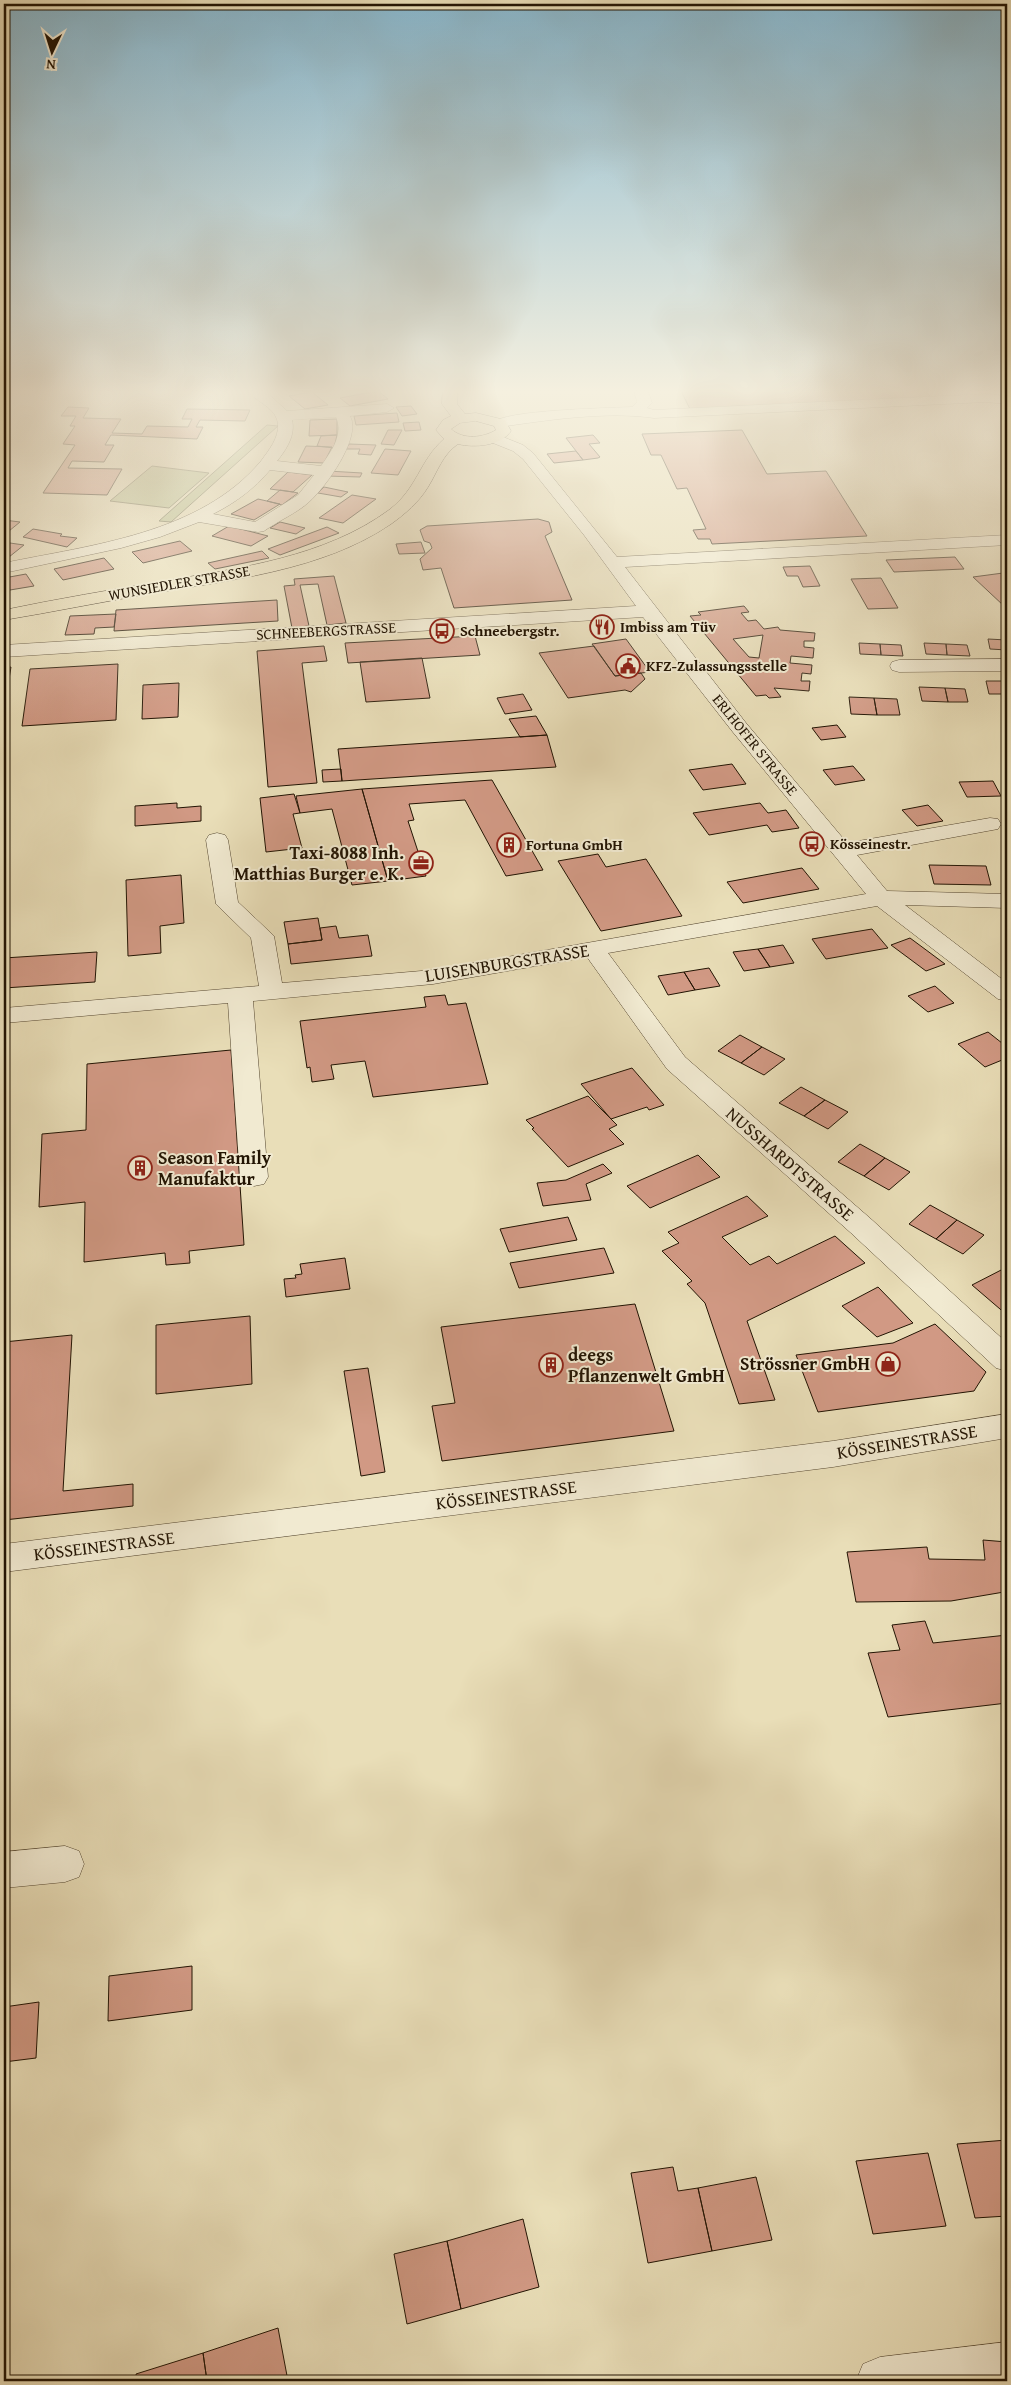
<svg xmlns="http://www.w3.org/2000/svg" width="1011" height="2385" font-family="'Gentium Book Plus',serif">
  <rect width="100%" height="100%" fill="#e9deb8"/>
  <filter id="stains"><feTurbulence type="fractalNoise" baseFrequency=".004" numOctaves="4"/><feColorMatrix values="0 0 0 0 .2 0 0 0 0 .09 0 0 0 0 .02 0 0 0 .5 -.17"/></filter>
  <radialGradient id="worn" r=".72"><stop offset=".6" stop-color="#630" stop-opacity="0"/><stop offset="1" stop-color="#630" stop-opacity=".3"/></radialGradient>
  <path fill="#bac08c" stroke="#6e6a48" d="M267 425 278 426 171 522 159 521Z
    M152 466 209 473 169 508 110 501Z"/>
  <path fill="#d19984" stroke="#221403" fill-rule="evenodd" d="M378 391 388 399 350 406 340 398Z
    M681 391H926L932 399 690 409Z
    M312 392 328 405 305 409 289 396Z
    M411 406 417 414 402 416 396 407Z
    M68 407 89 408 83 418 121 419 112 433 142 434 147 426 188 427 192 419H182L187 409 250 410 245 421 200 420 196 427H203L197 439 111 435 105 445H114L104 462 72 461 68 468 122 469 107 495 43 493 75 445 63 444 75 426H70L76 416H61Z
    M397 413 399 422 356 425 354 416Z
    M337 419V435L309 436 310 420Z
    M419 422 421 430 405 431 403 423Z
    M388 430H402L394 445 381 444Z
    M742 430 767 474 826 471 867 536 712 544 710 539H698L693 530 706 529 687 488 677 489 661 455H651L642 434Z
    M337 435 334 448 317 446 321 436Z
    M593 435 600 443 589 444 600 457 598 458 583 460 566 438Z
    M349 444 376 445 371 455 358 454 360 449H346Z
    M306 446 332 447 324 463 298 462Z
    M385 449 411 451 398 475 371 473Z
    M576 451 583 460 554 463 547 454Z
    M328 471 362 473 360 477 326 476Z
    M288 472 312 475 293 492 270 489Z
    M324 487 348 492 341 497 318 493Z
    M280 490 293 492 298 493 282 505 267 501Z
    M352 495 376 499 343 523 319 518Z
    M258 499 280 504 254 520 231 514Z
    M538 519 549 522 552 532 545 536 572 600 454 608 441 568 423 570 420 559 432 548 430 543 424 541 420 530 427 526Z
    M4 520 20 522 9 531 4 530Z
    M280 522 305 528 296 534 270 528Z
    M229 526 268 536 251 546 212 536Z
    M327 527 339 533 280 555 268 549Z
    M33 529 62 534 60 536 77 538 67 547 23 537Z
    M180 541 192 551 143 563 132 552Z
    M421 542 425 553 399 554 396 544Z
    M10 543 24 545 4 561V548Z
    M262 551 269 558 215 569 208 563Z
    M955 557 964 569 894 572 886 560Z
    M104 558 114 569 63 580 54 569Z
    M810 566 820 586 803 587 798 576H787L783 567Z
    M1003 573 1007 577V605L1004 606 973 577Z
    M26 574 34 586 4 591V578Z
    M334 576 346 623 327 625 318 584 300 585 309 626 292 628 284 586 295 585 294 579Z
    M881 578 898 608 868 609 851 579Z
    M277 600 278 621 114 631 116 610Z
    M744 606 749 612 741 613 748 621 756 620 764 629 778 627 780 630 815 633 814 641H804V647L814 648 813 658 791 656 790 663 812 665 811 674 802 673 801 681H810L809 691 774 688 781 697 769 698 766 695 756 696 690 616 701 615 698 612ZM763 635 759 658 749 657 733 639Z
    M116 614 114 627 95 628 94 634 65 635 70 616Z
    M475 636 480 655 348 663 345 643Z
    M626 639 650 672 615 676 592 644Z
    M988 639 1007 640V650L990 649Z
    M859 643 880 644 881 655 860 654Z
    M924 643 946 644 947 655 926 654Z
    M880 644 901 645 903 656 881 655Z
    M946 644 967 645 970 656 947 655Z
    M324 646 327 661 302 663 317 783 268 787 257 651Z
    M594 646 615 676 641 673 645 679 631 692 625 690 568 698 539 653Z
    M422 658 430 698 366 702 360 662Z
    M118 664 116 720 22 726 30 669Z
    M11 667 4 709V668Z
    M986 681H1007V694H989Z
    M179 683 178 717 142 719 143 685Z
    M919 687 945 688 948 702 922 701Z
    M945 688 965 689 968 702H948Z
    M523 694 532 710 505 714 497 698Z
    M849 697 874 698 877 715 851 714Z
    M874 698 897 699 900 715H877Z
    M536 716 547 735 520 737 509 719Z
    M837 725 846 737 821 740 812 728Z
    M547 735 556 767 342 781 338 749Z
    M732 764 746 784 703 790 689 770Z
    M853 766 865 780 835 785 823 770Z
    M341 769 342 781 323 782 322 770Z
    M492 780 543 870 506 876 465 800 409 804 414 820 408 821 426 876 388 881 362 789Z
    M993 781 1001 796 967 797 959 782Z
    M362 789 388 881 352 885 332 809 300 813 296 796Z
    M294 794 300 813 293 814 302 848 266 852 260 798Z
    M177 803V808L201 806V821L135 826V806Z
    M760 803 768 813 786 810 799 828 772 832 767 825 709 835 693 813Z
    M928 805 943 821 917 826 902 810Z
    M598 854 606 867 646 859 682 916 601 931 558 861Z
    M929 865 986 866 991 885 934 884Z
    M802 868 819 889 743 903 727 882Z
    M181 875 184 923 160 926 161 953 128 956 126 880Z
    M318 918 322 940 288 944 284 922Z
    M336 926 339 938 368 935 372 956 291 964 288 944 322 940 320 928Z
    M872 929 888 948 826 959 812 939Z
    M910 938 945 964 926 971 891 945Z
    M783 945 794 963 770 967 758 949Z
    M758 949 770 967 744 971 733 952Z
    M97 952 95 982 4 988V958Z
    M709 968 720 986 695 990 684 972Z
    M684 972 695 990 668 995 658 976Z
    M935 986 954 1003 928 1012 908 996Z
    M445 995 448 1005 466 1003 488 1084 373 1097 365 1061 331 1065 334 1079 312 1082 310 1067 307 1068 300 1021 426 1007 424 997Z
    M988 1032 1007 1047V1058L985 1067 958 1044Z
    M740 1035 762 1047 741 1063 718 1051Z
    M762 1047 785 1059 764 1075 741 1063Z
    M231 1050 244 1245 189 1251 190 1263 166 1265 165 1253 84 1262 85 1202 39 1207 42 1134 86 1130 87 1064Z
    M632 1068 664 1105 649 1110 647 1107 611 1119 581 1084Z
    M801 1087 825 1100 804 1116 779 1103Z
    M588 1096 617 1125 609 1129 624 1144 568 1167 532 1129 534 1128 526 1120Z
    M825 1100 848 1112 828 1129 804 1116Z
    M860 1144 885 1158 864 1176 838 1162Z
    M698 1155 720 1177 650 1208 627 1186Z
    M885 1158 910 1172 889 1190 864 1176Z
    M603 1164 612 1173 586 1184 591 1200 543 1206 537 1183 566 1180Z
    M747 1196 768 1216 722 1237 750 1265 769 1256 777 1264 835 1236 865 1263 747 1321 775 1400 739 1404 705 1303 687 1284 692 1281 662 1251 679 1243 668 1232Z
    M930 1205 957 1220 936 1239 909 1224Z
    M568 1217 577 1240 509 1252 500 1229Z
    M957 1220 984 1235 963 1254 936 1239Z
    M604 1248 614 1273 519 1288 510 1263Z
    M345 1258 350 1289 286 1297 284 1279 296 1278 295 1275 302 1274 300 1264Z
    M1007 1267V1315L972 1285Z
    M878 1287 913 1323 877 1337 842 1306Z
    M635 1304 674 1431 442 1461 432 1406 455 1403 441 1327Z
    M250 1316 252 1384 156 1394V1325Z
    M935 1324 986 1372 974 1391 818 1412 796 1355 893 1343Z
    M72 1335 63 1491 133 1484V1506L4 1520V1342Z
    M368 1368 385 1472 361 1476 344 1371Z
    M983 1540 1007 1542V1601L1004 1592 951 1601 856 1602 847 1552 927 1547 929 1559 985 1560Z
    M925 1621 933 1643 1007 1635V1703L888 1717 868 1653 900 1650 892 1625Z
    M192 1966V2010L108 2021 109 1976Z
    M39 2002 36 2058 4 2062V2007Z
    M1007 2140V2216L975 2218 957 2144Z
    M928 2153 946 2226 873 2234 856 2161Z
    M673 2167 678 2191 698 2188 712 2251 648 2263 631 2173Z
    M756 2177 772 2240 712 2251 698 2188Z
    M523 2219 539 2287 461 2309 447 2241Z
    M447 2241 461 2309 407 2324 394 2254Z
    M278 2328 288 2381H207L203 2353Z
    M203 2353 207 2381H137L136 2374Z"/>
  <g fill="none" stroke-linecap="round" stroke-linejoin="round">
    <g stroke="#544630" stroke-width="1">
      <path id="minor" d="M248 391H265L287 411 387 404 394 408 387 412 350 416C362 437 326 487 309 502 297 513 278 521 264 531L258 532 199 522 160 537 121 548 4 573V563C91 545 200 534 261 461 269 450 279 438 278 424 276 407 257 403 248 391ZM336 417C344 435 331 452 321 466L277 461C286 450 296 435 292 420ZM270 470 314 475 298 495 255 522 213 514C235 503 254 489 270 470Z
        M634 391H648L652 403 647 408 654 410 986 394 1007 396V404L986 402 654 418C608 411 546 420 500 427L493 423C502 410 611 408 632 407L637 402Z
        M493 433 523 445 533 453 617 557 1007 535V545L625 567 746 723 847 843 990 818 998 819 1001 824 998 829 857 855 887 891 1007 894V908L905 905 1007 983V1001L998 999 877 906 608 953 685 1057 871 1219 1007 1343V1371L996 1368 851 1233 667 1069 587 957 433 984 253 1001 268 1177 264 1184 254 1186 244 1184 240 1177 228 1003 4 1023V1008L259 986 251 938 216 904 206 840 209 835 217 833 225 835 228 840 238 902 274 936 282 983 433 970 866 894 732 731 643 617 4 657V645L636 606 584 535 523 459 513 451 488 441 485 438Z
        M1007 659V671L899 672 892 670 890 666 892 662 899 660Z
        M1007 1414V1438L833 1467 4 1572V1544L833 1441Z
        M65 1846 79 1851 84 1864 79 1877 65 1882 4 1888V1852Z
        M1007 2342V2381H856L863 2364 880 2357Z"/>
    </g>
    <g stroke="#221403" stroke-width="1">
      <path id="major" d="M443 391H457V404L465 414 476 413 505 420 511 431C501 446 474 448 458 444 442 455 438 471 428 487 419 502 405 514 391 524 322 571 229 580 149 594 101 602 52 612 4 620V610C57 599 110 590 164 581 240 568 325 557 389 510 418 488 419 461 444 439L436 430 443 420 451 416 442 404ZM476 421 494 426 496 430C483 438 463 440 451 429L460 423Z"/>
    </g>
    <use href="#minor" fill="#f1ead1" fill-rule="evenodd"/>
    <use href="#major" fill="#e9deb8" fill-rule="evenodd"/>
  </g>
  <linearGradient id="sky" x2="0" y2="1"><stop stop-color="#88b8cf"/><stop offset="0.54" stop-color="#f5f0df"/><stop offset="1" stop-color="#f5f0df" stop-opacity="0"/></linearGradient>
  <rect width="1011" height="725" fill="url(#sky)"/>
  <defs>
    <g id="restaurant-ring" transform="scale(1.25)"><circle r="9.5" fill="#f1ead1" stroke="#8f2418" stroke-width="1.5"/><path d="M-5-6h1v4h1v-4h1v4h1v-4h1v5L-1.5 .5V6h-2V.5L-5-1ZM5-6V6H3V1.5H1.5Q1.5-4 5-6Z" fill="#8f2418"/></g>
    <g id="bus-ring" transform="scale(1.25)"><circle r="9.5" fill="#f1ead1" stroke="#8f2418" stroke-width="1.5"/><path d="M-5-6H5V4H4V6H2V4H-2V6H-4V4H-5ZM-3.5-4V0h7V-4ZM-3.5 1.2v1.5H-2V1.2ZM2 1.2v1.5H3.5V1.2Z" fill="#8f2418"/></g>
    <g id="civic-ring" transform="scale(1.25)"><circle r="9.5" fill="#f1ead1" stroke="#8f2418" stroke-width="1.5"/><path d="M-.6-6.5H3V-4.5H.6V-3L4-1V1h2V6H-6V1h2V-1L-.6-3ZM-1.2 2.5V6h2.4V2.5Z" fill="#8f2418"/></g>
    <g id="building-ring" transform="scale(1.25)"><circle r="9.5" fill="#f1ead1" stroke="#8f2418" stroke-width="1.5"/><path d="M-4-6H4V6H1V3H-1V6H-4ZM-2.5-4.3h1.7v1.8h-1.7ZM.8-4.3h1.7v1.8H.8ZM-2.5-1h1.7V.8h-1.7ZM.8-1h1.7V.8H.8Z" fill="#8f2418"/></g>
    <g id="office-ring" transform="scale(1.25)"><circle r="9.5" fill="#f1ead1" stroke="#8f2418" stroke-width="1.5"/><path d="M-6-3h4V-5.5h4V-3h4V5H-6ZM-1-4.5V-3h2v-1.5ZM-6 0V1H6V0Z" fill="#8f2418"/></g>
    <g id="shop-ring" transform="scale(1.25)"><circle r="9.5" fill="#f1ead1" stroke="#8f2418" stroke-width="1.5"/><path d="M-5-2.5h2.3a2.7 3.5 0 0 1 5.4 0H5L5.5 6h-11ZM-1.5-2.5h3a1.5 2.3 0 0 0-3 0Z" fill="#8f2418"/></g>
  </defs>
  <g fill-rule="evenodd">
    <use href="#restaurant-ring" x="602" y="627"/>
    <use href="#bus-ring" x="442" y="631"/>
    <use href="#civic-ring" x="628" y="666"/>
    <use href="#bus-ring" x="812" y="844"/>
    <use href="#building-ring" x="509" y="845"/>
    <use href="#office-ring" x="421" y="863"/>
    <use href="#building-ring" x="140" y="1168"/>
    <use href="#shop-ring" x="888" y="1364"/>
    <use href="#building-ring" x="551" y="1365"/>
  </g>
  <g text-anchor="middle" stroke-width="4" stroke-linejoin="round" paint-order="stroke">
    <g font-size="15" fill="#221403" stroke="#f1ead1">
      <text transform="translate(179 583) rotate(-10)" y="5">WUNSIEDLER STRASSE</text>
      <text transform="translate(326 631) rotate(-3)" y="5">SCHNEEBERGSTRASSE</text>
      <text transform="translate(755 745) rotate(51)" y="5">ERLHOFER STRASSE</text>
    </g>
    <g font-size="15" font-weight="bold" fill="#221403" stroke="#f1ead1" text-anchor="start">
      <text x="620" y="632">Imbiss am Tüv</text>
      <text x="460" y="636">Schneebergstr.</text>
      <text x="646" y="671">KFZ-Zulassungsstelle</text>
      <text x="830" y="849">Kösseinestr.</text>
      <text x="526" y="850">Fortuna GmbH</text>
    </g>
    <g font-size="18" font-weight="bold" fill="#221403" stroke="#f1ead1" text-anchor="end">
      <text x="404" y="859">Taxi-8088 Inh.<tspan x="404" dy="21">Matthias Burger e. K.</tspan></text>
      <text x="158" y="1164" text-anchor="start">Season Family<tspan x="158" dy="21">Manufaktur</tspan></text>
      <text x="568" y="1361" text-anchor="start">deegs<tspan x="568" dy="21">Pflanzenwelt GmbH</tspan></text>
      <text x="870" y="1370">Strössner GmbH</text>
    </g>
    <g font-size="18" fill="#221403" stroke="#f1ead1">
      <text transform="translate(507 963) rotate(-9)" y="6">LUISENBURGSTRASSE</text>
      <text transform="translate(790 1164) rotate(41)" y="6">NUSSHARDTSTRASSE</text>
      <text transform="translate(907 1442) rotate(-9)" y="6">KÖSSEINESTRASSE</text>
      <text transform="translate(506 1495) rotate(-7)" y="6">KÖSSEINESTRASSE</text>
      <text transform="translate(104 1546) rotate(-7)" y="6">KÖSSEINESTRASSE</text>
    </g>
  </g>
  <rect width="1011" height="2385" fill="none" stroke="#e9deb8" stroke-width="20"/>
  <rect x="5" y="5" width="1001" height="2375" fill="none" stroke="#221403" stroke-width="2.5"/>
  <rect x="10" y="10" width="991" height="2365" fill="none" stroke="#221403"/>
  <g transform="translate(52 52) rotate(184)" stroke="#f1ead1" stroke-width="4" paint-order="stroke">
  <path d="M0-4L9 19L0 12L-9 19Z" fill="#221403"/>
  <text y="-8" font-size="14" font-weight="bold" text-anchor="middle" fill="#221403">N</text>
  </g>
  <rect width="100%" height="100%" filter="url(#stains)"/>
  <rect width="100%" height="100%" fill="url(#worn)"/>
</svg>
